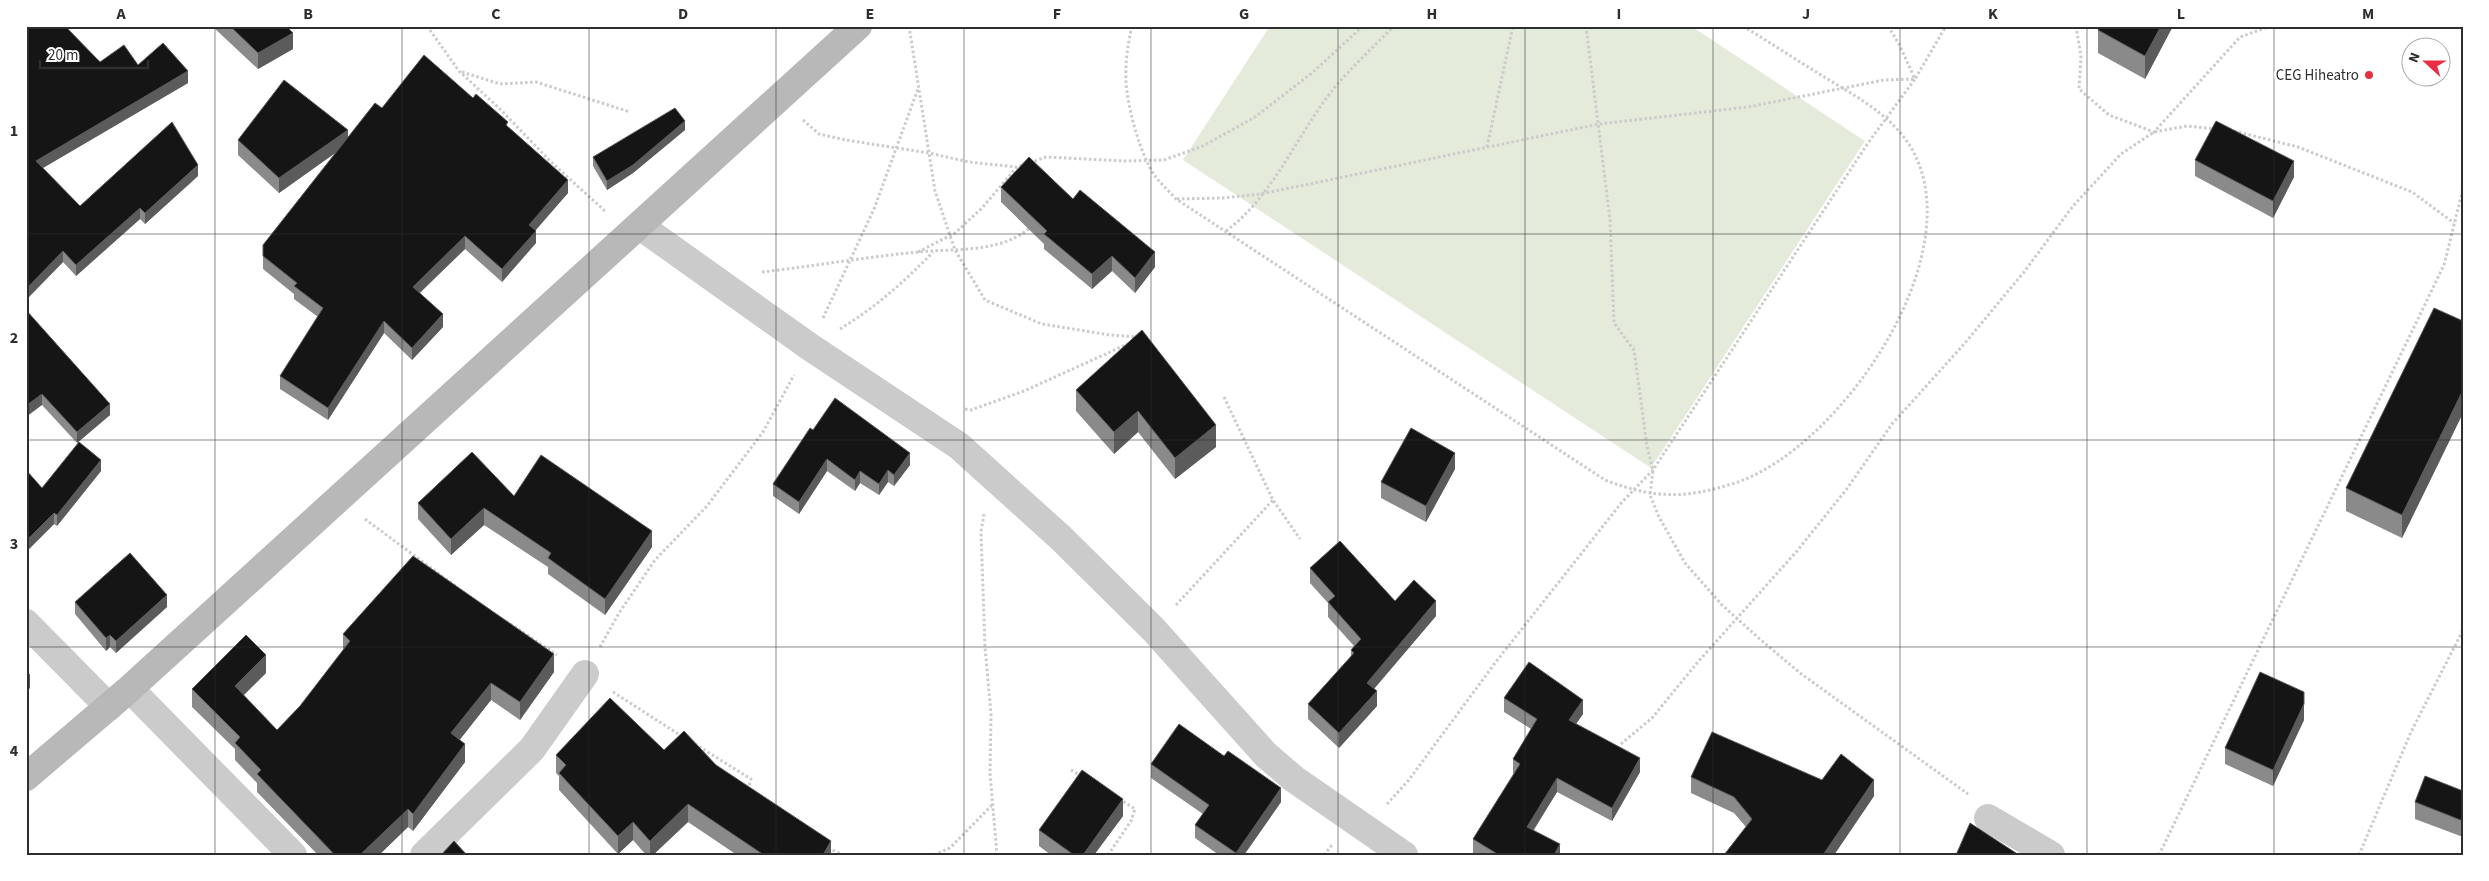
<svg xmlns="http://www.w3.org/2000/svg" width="2489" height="881" font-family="'Source Sans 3',sans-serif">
  <rect width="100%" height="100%" fill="#fff"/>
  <path fill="#e4ebdb" d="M1270 26H1691L1865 141 1651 468 1183 160Z"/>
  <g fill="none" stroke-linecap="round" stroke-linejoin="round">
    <path stroke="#cbcbcb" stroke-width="3" stroke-dasharray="2.5 2.5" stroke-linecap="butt" d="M427 26 459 71 501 110 550 161 606 212
      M909 26 935 191 955 250 985 300 1042 324 1110 335 1139 337
      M1132 26C1128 44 1125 62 1126 80 1127 107 1140 154 1155 176 1161 184 1169 191 1176 199L1605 480C1654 499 1685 499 1735 483 1839 449 1971 258 1913 151 1893 115 1855 96 1821 75 1795 59 1769 42 1743 26
      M1586 26 1610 220 1614 323 1634 350 1647 446 1653 470 1650 495 1659 517 1685 563 1722 605 1762 641 1800 673 1968 794
      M2076 26 2081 57 2079 89 2109 115 2154 132 2240 37 2271 26
      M462 72 500 84 536 82 630 112
      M803 120 819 134 846 140 929 153 969 162 1016 167
      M2234 131 2298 147 2412 192 2454 223
      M1487 147 1513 26
      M1030 163 1046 157 1126 161 1164 160 1203 146 1255 117 1312 73 1363 26
      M1177 199 1222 198 1261 194 1599 124 1748 107 1884 80 1915 79 1946 26
      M1226 231C1274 196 1298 132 1335 87 1353 66 1374 46 1394 26
      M918 252 955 233 982 208 1017 167 1024 165
      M762 272C814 266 866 257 918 252 955 248 1000 254 1031 227
      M823 318 874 209 919 86
      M840 329C876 307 904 282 933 252
      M1224 397 1273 500 1300 539
      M965 409 971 410 1024 391 1130 343
      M984 514 981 532 985 647 991 714 990 773 997 855
      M365 519 458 588
      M1176 605 1273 500
      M506 621 557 655
      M600 647 619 613 655 560 707 506 763 432 794 375
      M613 692 683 737
      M695 744 751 779 748 789
      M1621 744 1652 718 1697 663 1797 551 1846 490 1892 424 1965 343 2024 272 2073 206 2121 154 2154 132 2187 126 2216 129
      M1071 770 1081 776
      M1387 804 1408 781 1495 663 1622 502 1653 470 1868 143 1915 79 1899 44 1888 26
      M828 848 844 855
      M934 855 950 848 993 804
      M1108 855 1131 821 1135 809 1121 800
      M1324 855 1332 845
      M2159 855 2444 265 2463 189
      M2359 855 2411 732 2463 630"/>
    <path stroke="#cbcbcb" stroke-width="28" d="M640 226 810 347 959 446 1061 538 1153 629 1266 755 1294 779 1404 855
      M26 623 109 707
      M130 689 293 855
      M1988 818 2051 855
      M424 855 532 749 585 674"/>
    <path stroke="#b8b8b8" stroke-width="28" d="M26 777 127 691 858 26"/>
  </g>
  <path fill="#8a8a8a" d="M26 26H68L66 28 100 62 138 65 188 83 43 168 80 206 198 176 145 224 140 219 76 276 63 262 26 300Z
    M212 26H286L293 49 258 69Z
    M2100 26H2173L2145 79 2098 53V30Z
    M473 98 508 127 568 193 535 230 536 243 502 282 465 249 420 293 443 327 412 360 384 333 328 420 280 389V376L318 317 294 299V294L263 269V245L335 153 279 193 238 155V140L348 137 382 108Z
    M685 130 633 173 607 190 593 166V157Z
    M2195 160 2294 177 2273 218 2195 176Z
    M1001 187 1073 199 1155 267 1135 293 1112 271 1092 289 1044 249V244L1001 202Z
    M26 310 110 415 77 443 42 405Z
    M2463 321V413L2402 538 2346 511V488Z
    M1142 330 1216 447 1175 479 1138 432 1114 454 1076 411V390Z
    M813 430 910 465 894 486 888 482 879 495 860 483 855 491 827 471 799 514 773 496V484Z
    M1455 469 1426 522 1381 498V482Z
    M26 470 42 488 101 471 57 526 54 524 26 552Z
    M514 496 652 547 605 615 548 574V567L484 525 451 555 418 519V503Z
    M1310 568 1395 601 1436 616 1374 689 1377 706 1339 748 1308 719V704L1351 657V650L1354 646 1328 617V603L1310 583Z
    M75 602 167 607 116 653 110 647 106 651 75 614Z
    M343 634 554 672 520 720 491 700 459 740 465 762 413 831 408 827 379 855H318L257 792V783L235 760V749L192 707V689L266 673 243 695 277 730 300 706 343 650Z
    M1504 698 1583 714 1576 724 1640 772 1612 821 1557 792 1534 830 1560 855H1477L1473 853V839L1514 774 1513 773V759L1531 729 1504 712Z
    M2304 720 2273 786 2225 764V748Z
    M664 750 716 765 831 855H737L688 822 653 855H646L633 840 618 854 559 790V776L556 773V755Z
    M1151 764 1281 802 1244 855H1219L1195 838V825L1203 814 1151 778Z
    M1691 777 1822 780 1874 796 1834 855H1724L1746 827 1734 813 1691 793Z
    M2463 791V837L2415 819V802Z
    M1123 816 1094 855H1051L1039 846V830Z"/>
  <path fill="#5b5b5b" d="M2161 26H2173L2145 79V56Z
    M293 33V49L258 69V53Z
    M188 71V83L36 172V161Z
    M685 121V130L633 173 607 190V181Z
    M348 130V144L279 193V178Z
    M2294 161V177L2273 218V201Z
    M198 165V176L145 224V213Z
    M568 180V193L529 238V225Z
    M140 208V219L76 276V265Z
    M536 231V243L502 282V269Z
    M465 236V249L413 299V287Z
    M63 251V262L26 300V289Z
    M1155 252V267L1135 293V278Z
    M1112 256V271L1092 289V274Z
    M443 314V327L412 360V348Z
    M384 321V333L328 420V408Z
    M2463 390V413L2402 538V515Z
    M42 394V405L26 417V406Z
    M110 404V415L77 443V432Z
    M1138 411V432L1114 454V432Z
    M1216 425V447L1175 479V458Z
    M910 453V465L894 486V475Z
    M1455 453V469L1426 522V506Z
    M827 459V471L799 514V502Z
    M101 460V471L57 526V515Z
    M888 470V482L879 495V484Z
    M860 471V483L855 491V480Z
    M484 508V525L451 555V539Z
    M54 513V524L26 552V541Z
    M652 531V547L605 615V599Z
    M167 595V607L116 653V641Z
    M1436 601V616L1367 697V683Z
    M110 635V647L106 651V638Z
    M554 654V672L520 720V702Z
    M266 655V673L235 704V686Z
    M30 675V688L26 692V679Z
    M491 683V700L451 751V733Z
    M1377 691V706L1339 748V733Z
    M1583 700V714L1569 734V720Z
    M2304 704V720L2273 786V770Z
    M465 744V762L413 831V814Z
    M1640 758V772L1612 821V808Z
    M1557 778V792L1527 840V827Z
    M1874 780V796L1834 855H1823Z
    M1281 788V802L1244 855H1236V853Z
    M1123 799V816L1094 855H1083Z
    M688 804V822L653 855H650V841Z
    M408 809V827L379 855H360Z
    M633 822V840L618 854V836Z
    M831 841V855H823Z
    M1560 844V855H1554Z"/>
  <path fill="#151515" stroke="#5b5b5b" d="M26 26H65L100 62 124 45 138 65 163 43 188 71 36 161 80 206 172 122 198 165 145 213 140 208 76 265 63 251 26 289Z
    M230 26H286L293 33 258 53Z
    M2100 26H2161L2145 56 2098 30Z
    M424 55 473 98 476 94 508 122 506 125 568 180 529 225 536 231 502 269 465 236 413 287 443 314 412 348 384 321 328 408 280 376 323 308 294 286 297 283 263 256V245L375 103 382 108Z
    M284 80 348 130 279 178 238 140Z
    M675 108 685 121 633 165 607 181 593 157Z
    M2216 121 2294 161 2273 201 2195 160Z
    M1029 157 1073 199 1080 190 1155 252 1135 278 1112 256 1092 274 1044 234 1047 231 1001 187Z
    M2434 308 2463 321V390L2402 515 2346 488Z
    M26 310 110 404 77 432 42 394 26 406Z
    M1142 330 1216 425 1175 458 1138 411 1114 432 1076 390Z
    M835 398 910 453 894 475 888 470 879 484 860 471 855 480 827 459 799 502 773 484 810 428 813 430Z
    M1411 428 1455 453 1426 506 1381 482Z
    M79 442 101 460 57 515 54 513 26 541V470L42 488Z
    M472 452 514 496 541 455 652 531 605 599 548 558 551 553 484 508 451 539 418 503Z
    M1340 541 1395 601 1414 580 1436 601 1367 683 1377 691 1339 733 1308 704 1354 653 1351 650 1361 639 1328 602 1335 596 1310 568Z
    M130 553 167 595 116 641 110 635 106 638 75 602Z
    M413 556 554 654 520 702 491 683 451 733 465 744 413 814 408 809 360 855H335L257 774 261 770 235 743 240 737 192 689 246 635 266 655 235 686 277 730 300 706 350 641 343 634Z
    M1529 662 1583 700 1569 720 1640 758 1612 808 1557 778 1527 827 1560 844 1554 855H1499L1473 839 1520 764 1513 759 1537 719 1504 698Z
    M26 671 30 675 26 679Z
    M2260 672 2304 692V704L2273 770 2225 748Z
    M610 698 664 750 684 731 716 765 831 841 823 855H764L688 804 650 841 633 822 618 836 559 773 566 765 556 755Z
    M1179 724 1224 756 1228 751 1281 788 1236 853 1195 825 1209 805 1151 764Z
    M1712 732 1822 780 1841 754 1874 780 1823 855H1724L1752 819 1734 797 1691 777Z
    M1082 770 1123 799 1083 855H1074L1039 830Z
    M2425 776 2463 791V821L2415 802Z
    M1970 823 2019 855H1956Z
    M454 841 467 855H441Z"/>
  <path fill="none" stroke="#2e2e2e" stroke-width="1" stroke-opacity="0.55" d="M215 26V855M402 26V855M589 26V855M776 26V855M964 26V855M1151 26V855M1338 26V855M1525 26V855M1713 26V855M1900 26V855M2087 26V855M2274 26V855M26 234H2463M26 440H2463M26 647H2463"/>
  <circle fill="#e72e42" stroke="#fff" stroke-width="2" cx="2369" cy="75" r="5"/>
  <g text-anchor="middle" stroke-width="5" stroke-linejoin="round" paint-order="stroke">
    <g font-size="15" fill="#2e2e2e" stroke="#fff" text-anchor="end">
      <text x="2359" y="80">CEG Hiheatro</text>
    </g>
  </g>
  <rect width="2489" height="881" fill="none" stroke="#ffffff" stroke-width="55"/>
  <g transform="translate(2426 62) rotate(291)"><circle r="24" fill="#ffffff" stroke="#ababab"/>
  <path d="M0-4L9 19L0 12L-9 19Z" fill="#e72e42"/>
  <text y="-8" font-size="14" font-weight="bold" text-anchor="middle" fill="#2e2e2e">N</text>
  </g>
  <path d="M40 60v8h108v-8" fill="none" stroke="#2e2e2e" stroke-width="2.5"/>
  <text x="48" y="60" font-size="15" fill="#2e2e2e" stroke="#ffffff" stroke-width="4" paint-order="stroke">20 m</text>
  <rect x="28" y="28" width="2434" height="826" fill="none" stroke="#2e2e2e" stroke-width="2"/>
  <g font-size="16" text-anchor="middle" font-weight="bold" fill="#2e2e2e">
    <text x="121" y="19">A</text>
    <text x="308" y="19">B</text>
    <text x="496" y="19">C</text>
    <text x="683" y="19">D</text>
    <text x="870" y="19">E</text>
    <text x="1057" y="19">F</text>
    <text x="1244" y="19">G</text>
    <text x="1432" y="19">H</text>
    <text x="1619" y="19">I</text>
    <text x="1806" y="19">J</text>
    <text x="1993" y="19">K</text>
    <text x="2181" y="19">L</text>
    <text x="2368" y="19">M</text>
    <text x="14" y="136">1</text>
    <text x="14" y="343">2</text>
    <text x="14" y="549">3</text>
    <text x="14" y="756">4</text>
  </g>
</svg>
